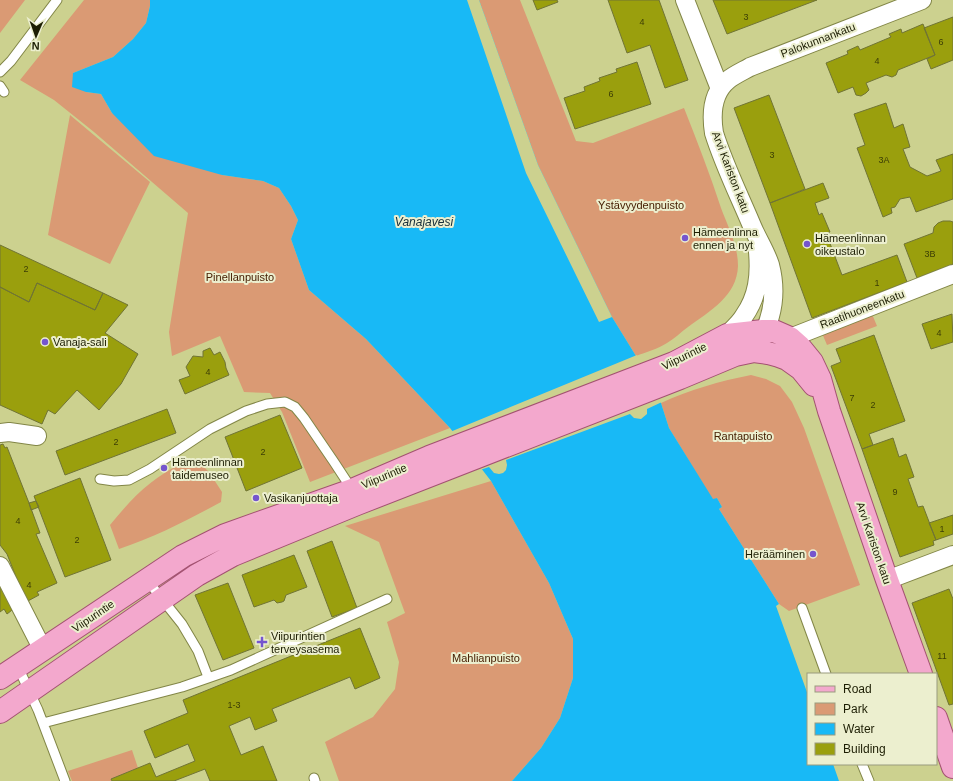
<svg xmlns="http://www.w3.org/2000/svg" width="953" height="781" font-family="Helvetica,sans-serif">
  <rect width="100%" height="100%" fill="#ccd18f"/>
  <path fill="#da9a74" d="M0 0H25L0 33Z
    M84 0H150V6L146 23 133 39 113 57 73 73 86 92 101 94 112 113 222 175 263 181 279 188 291 206 298 220 291 239 309 290 366 339 450 428 310 482 282 412 270 393 244 392 220 336 172 356 169 332 188 213 94 132 54 100 20 80Z
    M479 0H520L576 141 593 143 684 108C697 141 710 174 721 208 728 227 738 245 738 266 737 296 710 311 688 327 681 332 674 339 667 343 658 349 646 352 636 356L612 317 538 165Z
    M70 115 150 182 110 264 48 235Z
    M869 307 877 326 827 345 819 326Z
    M751 375 766 379 780 386 792 402 804 428 860 585 789 611 779 604 719 509 722 507 717 498 713 500 669 428 661 403C689 390 720 381 751 375Z
    M185 462H199L209 472 222 492 221 502C188 520 155 537 119 549L110 525C133 497 152 477 185 462Z
    M491 481 549 583 573 639V678L560 718 541 748 512 781H339L325 742 373 717 395 689 399 662 387 622 405 613 379 542 345 526Z
    M132 750 138 768 111 779 112 781H72L68 771Z"/>
  <path fill="#18b9f6" d="M150 0H479L538 165 612 317 636 356 661 403 669 428 713 499 717 498 722 507 719 509 779 604 776 606 808 695V764H833L839 781H512L541 748 560 718 573 678V639L549 583 491 481 450 428 366 339 309 290 291 239 298 220 291 206 279 188 263 181 222 175 154 156 112 113 101 94 86 92 72 87 73 73 113 57 133 39 146 23 150 6Z"/>
  <path fill="#ccd18f" d="M467 0H479L538 165 612 317 599 322 526 173Z
    M637 355 662 402 647 409V414L641 419 634 418 630 414 506 460 507 465 506 470 503 473 499 474 494 473 489 467 480 470 450 432Z"/>
  <path fill="#9a9f0d" stroke="#707435" d="M533 0H557L558 2 537 10Z
    M608 0H659L688 80 665 88 650 45 627 53Z
    M713 0H817L727 34Z
    M953 17V60L931 69 927 59 935 55 924 28Z
    M923 24 935 55 898 70 896 75 892 77 886 75 866 83 869 90 866 93 861 96 856 95 853 87 838 93 826 63 848 54 847 51 858 46 860 50 891 37 889 34 901 29 902 33Z
    M637 62 651 104 575 129 564 98 585 91 584 87 600 81 599 78 617 72 616 69Z
    M769 95 805 189 770 203 734 108Z
    M886 103 894 128 903 124 910 147 903 149 910 167 927 176 941 171 936 160 953 154V199L916 212 910 197 900 199 895 207 891 208 892 213 883 217 857 148 865 145 854 114Z
    M823 183 829 198 815 203 819 215 822 213 830 232 826 233 842 275 897 255 907 282 812 318 770 203Z
    M943 221H950L953 222V264L917 278 904 244 933 233 934 227 938 223Z
    M0 245 103 293 95 310 37 283 29 302 0 287Z
    M37 283 95 310 103 293 128 305 105 333 138 354 121 384 99 410 77 390 55 414 48 410 42 424 0 405V287L29 302Z
    M952 314 953 342 931 349 922 324Z
    M874 335 905 421 869 434 873 445 862 449 831 366 841 362 836 349Z
    M210 348 214 355 220 352 225 362 226 368 229 375 185 394 179 380 190 376 186 367 193 356 203 357V351Z
    M167 409 176 433 65 475 56 451Z
    M280 415 302 468 246 491 225 437Z
    M893 438 899 457 906 454 914 477 908 479 918 507 923 506 936 540 933 541 934 545 900 557 862 449Z
    M3 444 5 448 7 447 29 503 40 533 36 534 57 583 37 592 39 595 26 602 7 554 0 545V445Z
    M80 478 111 560 65 577 34 496Z
    M36 501 39 507 31 510 29 503Z
    M953 515V534L936 540 929 523Z
    M332 541 357 608 332 617 307 551Z
    M294 555 307 587 286 595 284 601 282 602 277 603 274 600 254 607 242 575Z
    M228 583 254 648 223 660 195 595Z
    M0 586 13 601 16 607 7 614 4 609 0 612Z
    M949 589 953 599V704L949 705 912 603Z
    M360 628 380 678 355 689 350 677 272 709 277 721 255 730 250 717 229 726 241 755 263 746 277 781H210L205 769 174 781H112L111 779 150 763 156 777 195 761 188 744 155 758 144 731 188 713 183 700Z"/>
  <g fill="none" stroke-linecap="round" stroke-linejoin="round">
    <g stroke="#828647" stroke-width="11">
      <path id="lane" d="M0 72 11 61 57 0
        M0 86 4 92
        M100 479 114 481 129 480 150 469 210 429 246 411 267 404 285 402 295 407 304 418 334 462 353 491
        M147 580 182 624 198 651 208 677
        M802 608 826 674
        M18 667 38 710 65 781
        M43 723 182 687 231 670 387 599
        M862 764 869 781
        M314 778 315 781"/>
    </g>
    <g stroke="#828647" stroke-width="20">
      <path id="street" d="M685 0 720 89
        M727 335C733 329 740 323 744 316 758 296 760 275 758 252
        M790 338 953 274
        M759 342C773 318 777 292 770 265 766 252 758 240 752 226 739 195 724 165 714 133 711 114 712 93 728 80 734 75 743 71 750 67L922 0
        M0 433 9 432 37 436
        M0 566 43 650
        M887 580 953 555"/>
    </g>
    <g stroke="#a35271" stroke-width="24">
      <path id="primary" d="M0 678 183 556 225 535 352 490 429 457 674 363 727 335 763 331H774L790 338 799 346 812 362 820 379 829 411 887 580 921 674
        M0 712 197 575 233 555 357 504 680 378 735 355 754 351 768 353 779 356 787 359 801 369 814 385
        M936 718 953 767"/>
    </g>
    <use href="#lane" stroke="#fff" stroke-width="9"/>
    <use href="#street" stroke="#fff" stroke-width="18"/>
    <use href="#primary" stroke="#f3a8cd" stroke-width="22"/>
  </g>
  <g fill="#7555ce" stroke="#ecefcf" stroke-width="1.5">
    <circle cx="685" cy="238" r="4"/>
    <circle cx="807" cy="244" r="4"/>
    <circle cx="45" cy="342" r="4"/>
    <circle cx="164" cy="468" r="4"/>
    <circle cx="256" cy="498" r="4"/>
    <circle cx="813" cy="554" r="4"/>
    <path d="M260 636h4v4h4v4h-4v4h-4v-4h-4v-4h4z"/>
  </g>
  <g text-anchor="middle" stroke-width="4" stroke-linejoin="round" paint-order="stroke">
    <g font-size="9" fill="#3c3e06">
      <text x="746" y="20">3</text>
      <text x="642" y="25">4</text>
      <text x="941" y="45">6</text>
      <text x="877" y="64">4</text>
      <text x="611" y="97">6</text>
      <text x="772" y="158">3</text>
      <text x="884" y="163">3A</text>
      <text x="930" y="257">3B</text>
      <text x="26" y="272">2</text>
      <text x="877" y="286">1</text>
      <text x="939" y="336">4</text>
      <text x="208" y="375">4</text>
      <text x="852" y="401">7</text>
      <text x="873" y="408">2</text>
      <text x="116" y="445">2</text>
      <text x="263" y="455">2</text>
      <text x="895" y="495">9</text>
      <text x="18" y="524">4</text>
      <text x="942" y="532">1</text>
      <text x="77" y="543">2</text>
      <text x="29" y="588">4</text>
      <text x="942" y="659">11</text>
      <text x="234" y="708">1-3</text>
    </g>
    <g font-size="11" fill="#1d1e04" stroke="#ecefcf">
      <text transform="translate(818 40) rotate(-21)" y="4">Palokunnankatu</text>
      <text transform="translate(731 172) rotate(69)" y="4">Arvi Kariston katu</text>
      <text transform="translate(862 309) rotate(-21)" y="4">Raatihuoneenkatu</text>
      <text transform="translate(684 356) rotate(-26)" y="4">Viipurintie</text>
      <text transform="translate(384 476) rotate(-23)" y="4">Viipurintie</text>
      <text transform="translate(874 543) rotate(71)" y="4">Arvi Kariston katu</text>
      <text transform="translate(93 616) rotate(-34)" y="4">Viipurintie</text>
    </g>
    <g font-size="11" fill="#472004" stroke="#ecefcf">
      <text x="641" y="209">Ystävyydenpuisto</text>
      <text x="240" y="281">Pinellanpuisto</text>
      <text x="743" y="440">Rantapuisto</text>
      <text x="486" y="662">Mahlianpuisto</text>
    </g>
    <g font-size="11" fill="#1d1e04" stroke="#ecefcf" text-anchor="start">
      <text x="693" y="236">Hämeenlinna<tspan x="693" dy="13">ennen ja nyt</tspan></text>
      <text x="815" y="242">Hämeenlinnan<tspan x="815" dy="13">oikeustalo</tspan></text>
      <text x="53" y="346">Vanaja-sali</text>
      <text x="172" y="466">Hämeenlinnan<tspan x="172" dy="13">taidemuseo</tspan></text>
      <text x="264" y="502">Vasikanjuottaja</text>
      <text x="805" y="558" text-anchor="end">Herääminen</text>
      <text x="271" y="640">Viipurintien<tspan x="271" dy="13">terveysasema</tspan></text>
    </g>
    <g font-size="12" font-style="italic" fill="#182e3a" stroke="#ecefcf">
      <text x="424" y="226">Vanajavesi</text>
    </g>
  </g>
  <rect x="807" y="673" width="130" height="92" fill="#ecefcf" stroke="#999b7e"/>
  <rect x="815" y="686" width="20" height="6" fill="#f3a8cd" stroke="#999b7e"/>
  <text x="843" y="693" font-size="12" fill="#1d1e04">Road</text>
  <rect x="815" y="703" width="20" height="12" fill="#da9a74" stroke="#999b7e"/>
  <text x="843" y="713" font-size="12" fill="#1d1e04">Park</text>
  <rect x="815" y="723" width="20" height="12" fill="#18b9f6" stroke="#999b7e"/>
  <text x="843" y="733" font-size="12" fill="#1d1e04">Water</text>
  <rect x="815" y="743" width="20" height="12" fill="#9a9f0d" stroke="#999b7e"/>
  <text x="843" y="753" font-size="12" fill="#1d1e04">Building</text>
  <g transform="translate(36 36) rotate(182)" stroke="#ecefcf" stroke-width="3" paint-order="stroke">
  <path d="M0-3L7 15L0 10L-7 15Z" fill="#1d1e04"/>
  <text y="-6" font-size="11" font-weight="bold" text-anchor="middle" fill="#1d1e04">N</text>
  </g>
</svg>
